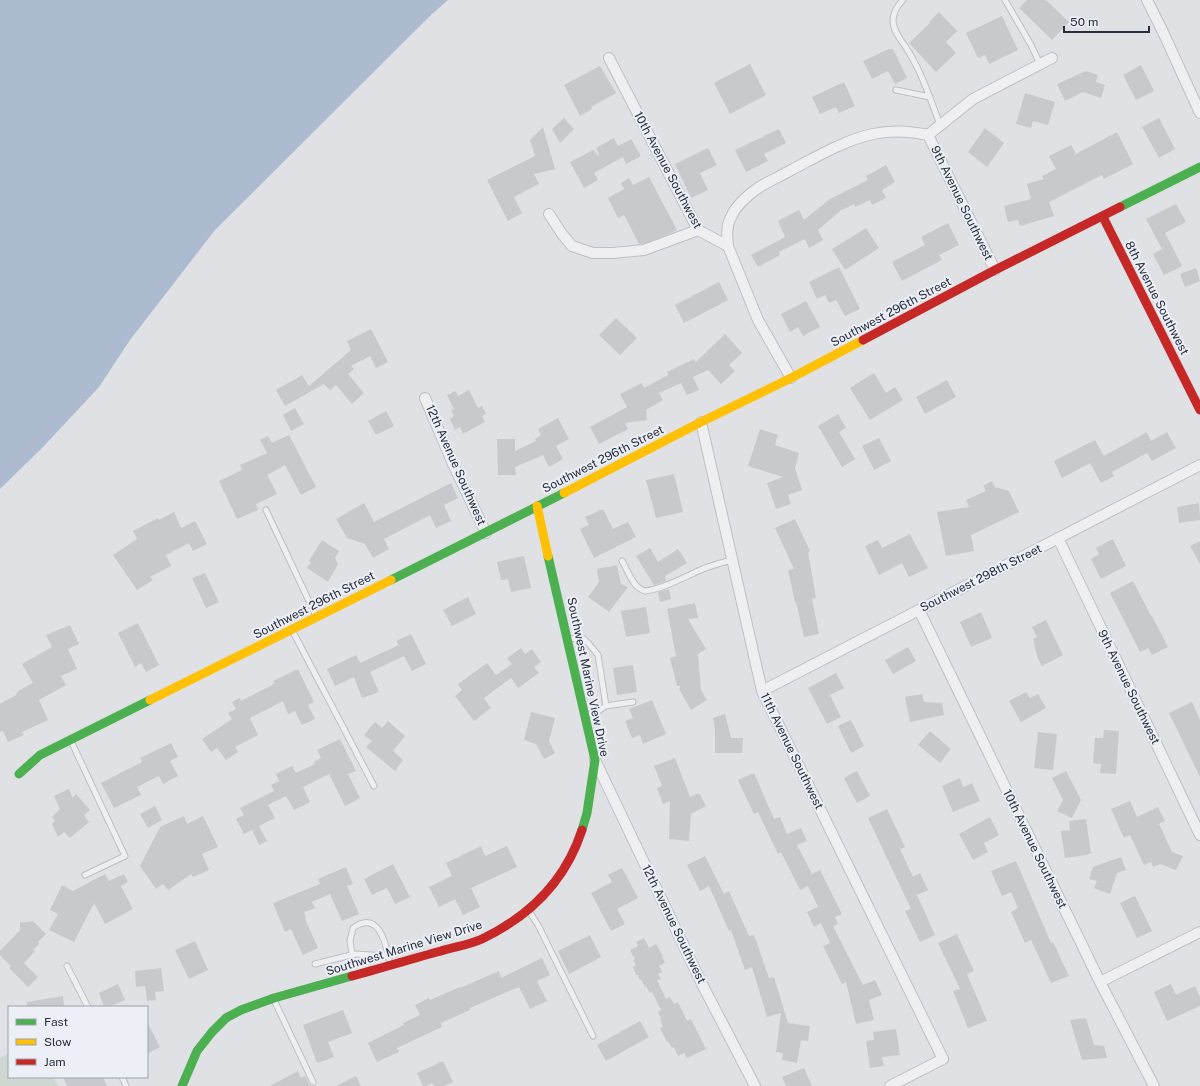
<svg xmlns="http://www.w3.org/2000/svg" width="1200" height="1086" font-family="'Public Sans',sans-serif">
  <rect width="100%" height="100%" fill="#dfe1e5"/>
  <path fill="#cfd8d0" d="M9 1052V1077H52L59 1086H0V1059Z"/>
  <path fill="#adbbd0" d="M0 0H448L432 14 215 230 130 340 99 387 43 447 0 489Z"/>
  <path fill="#c8c9cd" d="M1027 0H1046L1069 22 1052 40 1019 8Z
    M939 12 957 31 946 42 956 53 936 72 909 43 930 23 929 22Z
    M1002 16 1018 50 989 64 985 55 978 58 966 33Z
    M889 49H893L907 78 895 84 888 71 872 79 863 61Z
    M750 64 766 95 730 114 714 83Z
    M1141 65 1154 91 1136 100 1123 75Z
    M600 66 616 93 591 107 592 109 580 116 564 85Z
    M1086 71 1098 75 1096 82 1105 85 1101 98 1083 92 1065 101 1057 84Z
    M844 82 855 106 839 113 836 107 820 114 812 97Z
    M1025 93 1055 102 1048 125 1033 121 1031 128 1016 124Z
    M564 118 574 129 560 143 552 129Z
    M1159 118 1175 149 1159 158 1142 127Z
    M543 127 555 169 534 174 539 184 514 197 522 213 508 221 487 180 535 156 530 140Z
    M985 128 1004 143 987 167 968 152Z
    M779 129 786 143 764 154 768 161 746 172 735 150Z
    M1117 132 1133 164 1104 179 1102 175 1049 202 1054 216 1020 226 1018 220 1008 222 1004 206 1031 199 1027 184 1044 179 1042 176 1056 169 1049 156 1071 145 1076 154Z
    M614 138 618 146 631 139 641 156 626 164 623 157 594 173 598 180 584 188 570 162 593 150 600 157 596 148Z
    M708 148 717 165 700 173 708 190 691 198 675 164Z
    M886 165 895 182 882 190 886 198 872 205 870 200 855 207 854 204 840 211 818 230 823 240 809 248 805 239 779 252 780 255 758 267 751 255 785 237 778 221 799 210 804 220 830 199 868 180 866 176Z
    M649 177 677 230 669 234 643 244H639L624 215 618 218 608 198 624 189 621 183 629 178 633 185Z
    M1176 204 1186 222 1165 233 1182 266 1164 275 1153 254 1162 249 1146 219Z
    M948 223 959 245 939 255 942 260 902 281 892 262 925 245 921 237Z
    M866 228 879 248 845 270 832 249Z
    M839 267 860 309 845 316 836 300 829 303 825 295 817 299 809 282Z
    M1196 268 1200 281 1185 287 1180 274Z
    M719 282 728 300 684 323 675 305Z
    M806 301 820 327 803 336 798 327 790 332 781 314Z
    M616 318 637 338 620 355 599 335Z
    M371 329 388 362 376 368 370 356 351 366 354 369 348 374 364 393 352 404 336 385 330 390 324 384 285 406 276 390 302 375 309 386 351 350 347 341Z
    M725 334 742 353 729 365 735 371 721 384 708 370 693 377 699 390 687 395 681 383 659 393 663 400 646 410 647 420 625 423 628 429 599 444 590 427 627 407 620 394 642 383 644 388 668 375 667 372 694 359 696 362Z
    M874 373 886 393 895 387 903 400 870 420 850 388Z
    M947 380 956 397 925 414 916 397Z
    M469 390 478 408 482 406 486 414 482 416 485 422 463 434 460 427 455 430 450 419 454 416 451 410 454 409 447 395 456 391 458 396Z
    M295 408 304 424 291 431 283 415Z
    M386 411 394 426 376 435 368 421Z
    M838 414 846 428 839 432 855 459 842 467 818 426Z
    M558 418 569 439 556 446 563 459 549 467 543 455 515 467 516 475H498L497 439H515V451L536 441 535 439 541 435 538 429Z
    M760 429 778 435 775 445 799 453 795 468 802 490 788 495 791 504 776 509 767 483 783 477 748 466Z
    M1147 432 1151 441 1167 432 1176 448 1152 461 1147 453 1112 472 1114 476 1101 483 1090 463 1062 478 1054 461 1095 440 1104 456Z
    M289 435 316 487 301 495 285 465 267 475 277 494 256 504 258 510 237 519 219 481 242 470 240 465 267 453 260 440 268 436 272 443Z
    M879 438 891 461 874 470 862 446Z
    M674 474 683 512 656 518 646 480Z
    M992 481 995 487 1009 491 1019 512 971 535 974 551 946 556 937 512 969 507 966 500 986 491 983 486Z
    M451 483 458 498 444 505 451 521 436 528 430 515 384 539 389 549 373 558 365 544 347 538 336 519 364 503 374 522Z
    M1199 503 1200 520 1179 523 1177 507Z
    M603 509 613 529 628 522 636 537 594 558 580 529 589 525 585 517Z
    M174 512 181 528 195 521 207 544 193 551 189 543 166 555 171 566 150 577 153 580 137 590 113 555 137 539 133 531 158 518 159 520Z
    M795 519 810 551 808 552 816 598 812 599 819 634 804 637 796 602H795L788 570 794 569 775 528Z
    M910 534 928 568 909 577 902 563 879 575 865 546 878 540 882 548Z
    M1113 539 1126 566 1101 579 1091 559 1099 554 1096 548Z
    M322 540 339 551 335 558 338 564 328 582 307 568 311 562 309 561Z
    M1200 541V564L1190 546Z
    M650 548 658 562 678 549 687 563 665 576 666 581 654 585 636 556Z
    M524 556 531 588 511 592 508 579 501 580 497 562Z
    M617 565 621 584 628 587 609 612 588 597 599 582 597 569Z
    M205 573 219 602 206 608 192 578Z
    M1133 581 1151 616H1152L1168 647 1152 655 1148 648 1140 652 1110 593Z
    M669 589 671 599 660 602 658 592Z
    M468 597 476 614 452 626 443 610Z
    M695 603 698 618 688 619 706 649 698 654 701 690 707 700 691 710 679 689 680 688V686H677L670 658 676 656 667 609Z
    M646 607 650 633 626 637 621 611Z
    M981 612 992 638 971 647 960 622Z
    M1046 620 1063 655 1042 666 1038 659 1033 639 1037 637 1032 627Z
    M138 623 159 665 146 672 141 663 135 667 118 633Z
    M70 625 79 644 68 649 77 669 61 676 66 685 39 700 48 720 22 732 24 735 8 742 3 731 0 732V704L16 695 18 691 33 683 22 664 52 647 46 635Z
    M411 634 426 664 412 671 404 656 370 672 379 692 362 698 354 677 335 686 327 669 356 655 360 663 399 645 396 641Z
    M908 647 916 661 893 674 885 660Z
    M521 648 525 654 532 649 541 662 534 667 539 673 518 688 511 678 484 698 491 708 474 721 455 696 462 690 458 684 487 663 496 675 512 664 507 658Z
    M633 665 637 692 617 695 613 668Z
    M298 669 314 702 308 705 315 719 302 725 295 711 288 714 283 701 250 718 258 735 235 747 238 752 226 760 217 748 211 752 202 739 232 719 228 713 236 709 232 702 240 698 241 701 274 684 273 681Z
    M836 673 844 688 830 695 841 717 827 724 808 688Z
    M1026 692 1030 698 1038 694 1046 708 1021 722 1009 701Z
    M922 694 924 702 942 703 944 715 910 722 905 697Z
    M652 700 666 734 643 744 640 735 632 738 625 721 633 718 629 709Z
    M1192 702 1200 720V777L1169 713Z
    M531 712 555 718 549 741 555 753 544 759 536 744 524 740Z
    M725 714 731 738H743L742 753H715V730L713 718Z
    M851 720 864 746 851 753 838 726Z
    M388 721 405 736 393 751 403 760 395 771 366 747 372 741 364 735 375 722 382 728Z
    M1104 730 1119 731 1116 774 1100 773 1101 764 1093 763 1095 738H1103Z
    M930 731 951 749 940 763 918 745Z
    M1038 732 1057 734 1053 770 1034 768Z
    M340 739 356 771 348 774 360 798 345 806 329 774 303 787 310 802 294 810 286 796 268 805 275 818 259 826 267 841 259 845 252 830 244 834 236 819 244 815 240 808 274 791 271 785 279 781 276 774 292 766 296 773 315 764 314 762 321 758 317 750Z
    M171 743 178 757 170 761 178 776 163 784 159 776 137 787 141 795 114 808 101 783 142 762 140 758Z
    M675 758 690 797 699 793 706 806 691 814 689 841 669 839 670 801 663 804 657 788 662 786 654 766Z
    M857 771 870 796 857 803 844 778Z
    M1066 771 1081 800 1072 818 1057 811 1063 800 1052 778Z
    M754 773 774 819 780 817 787 834 801 828 807 841 797 845 812 874 820 870 842 914 835 917 838 924 833 926 863 985 875 980 882 995 869 1000 874 1020 856 1024 846 982 842 984 823 946 830 943 821 923 814 927 807 912 818 907 808 886 800 890 781 852 778 854 758 812 754 814 738 780Z
    M960 778 963 787 972 783 980 801 953 812 942 786Z
    M69 789 73 798 76 794 90 810 84 815 89 822 70 838 64 832 58 837 52 824 55 821 52 817 60 809 54 796Z
    M1130 801 1137 817 1158 807 1165 821 1159 824 1172 852 1183 856 1176 870 1160 864 1153 867 1151 862 1144 865 1130 835 1124 838 1111 809Z
    M155 806 162 820 148 828 140 814Z
    M887 809 905 847 900 849 913 877 920 873 928 890 917 895 935 935 920 942 905 911 911 909 868 818Z
    M184 816 187 824 203 816 218 847 202 854 209 870 193 877 191 874 168 890 163 884 156 889 140 866 160 827Z
    M990 817 999 835 984 843 988 852 973 860 959 834Z
    M1086 819 1091 853 1086 855 1065 858 1061 831 1070 830 1069 821Z
    M481 846 485 856 507 846 517 867 471 888 480 907 463 915 455 899 439 907 429 887 452 876 446 863Z
    M705 856 724 894 729 891 749 936 754 935 769 978 774 977 788 1023 810 1026 808 1041 801 1040 797 1063 782 1060 783 1053 776 1052 781 1013 767 1017 752 967 745 970 731 930 729 931 709 886 700 891 687 865Z
    M1121 857 1126 870 1117 873 1110 894 1094 888 1097 881 1089 879 1093 867Z
    M1016 861 1051 943 1053 942 1069 976 1051 983 1031 940 1025 943 1011 912 1018 908 1011 892 1002 896 991 871Z
    M393 864 410 897 395 904 387 888 372 895 364 879Z
    M346 867 353 884 347 886 359 914 342 921 330 894 312 902 315 908 304 912 306 918 305 919 318 948 303 955 291 929 285 932 273 903 320 884 318 879Z
    M622 868 638 898 617 909 625 924 611 931 591 893 612 882 608 875Z
    M105 874 109 881 124 874 128 882 121 886 133 909 105 924 94 903 74 942 49 930 58 914 50 910 62 885 73 891Z
    M1135 896 1152 931 1137 938 1120 903Z
    M33 921 46 934 38 942 39 944 33 950 35 951 24 963 38 977 28 987 9 968 11 966 0 955V951L20 930V923Z
    M957 934 974 971 967 974 987 1021 968 1028 953 991 960 989 938 943Z
    M590 935 601 957 569 974 558 951Z
    M644 938 649 948 656 944 663 956 662 957 665 963 659 966 662 972 658 974 661 979 657 980 666 999 670 997 674 1004 678 1002 687 1021 691 1019 706 1049 687 1058 684 1053 678 1056 674 1047 672 1048 668 1041 667 1042 660 1028 663 1027 660 1019 661 1018 658 1012 661 1010 652 992 650 993 646 986 645 987 641 979 640 980 638 975H636L633 967 636 965 633 960 635 959 630 950 638 946 636 942Z
    M195 941 208 970 189 979 175 950Z
    M542 958 550 975 537 981 547 1001 530 1009 519 987 470 1008V1010L441 1023 442 1027 397 1048 399 1052 377 1062 368 1043 404 1025 403 1023 420 1015 415 1005 429 998 430 1000 460 987V988L499 971 501 978Z
    M161 968 164 991 155 992 156 1000 147 1001 145 986 136 987 135 971Z
    M118 984 125 1000 108 1007H104L99 993Z
    M1171 984 1176 995 1195 986 1200 997V1006L1167 1021 1154 992Z
    M63 996 64 1007H27V1002Z
    M343 1010 352 1033 328 1042 334 1057 317 1063 303 1025Z
    M1086 1018 1094 1045 1104 1046 1107 1058 1082 1060 1070 1020Z
    M640 1021 649 1037 606 1061 597 1045Z
    M147 1022 160 1047 147 1054Z
    M896 1029 900 1055 882 1057 884 1066 870 1068 866 1041 874 1040 873 1032Z
    M443 1061 453 1082 444 1086H434L432 1083 426 1086H423L417 1073Z
    M804 1068 812 1086H786L782 1077Z
    M298 1071 301 1078 305 1076 310 1086H270Z
    M356 1076 361 1086H336Z
    M63 1077H103L107 1086H67Z"/>
  <g fill="none" stroke-linecap="round" stroke-linejoin="round">
    <g stroke="#bebfc3" stroke-width="7">
      <path id="lane" d="M903 0C898 5 893 13 893 21 893 30 900 39 905 46 921 70 930 98 940 125
        M1005 0 1031 45 1040 64
        M896 90 930 97
        M266 510 316 616
        M622 561C628 571 633 588 645 591 662 589 681 579 696 572 708 566 720 563 732 560
        M292 630 374 786
        M569 639 579 638 584 639 589 644 598 655 606 706 595 713 585 715
        M606 706 633 702
        M71 741 125 856 85 875
        M529 911 538 925 593 1036
        M352 954 350 941 353 928C376 911 385 938 388 956
        M315 964 355 954 388 956 389 959
        M67 966 88 1007
        M274 1000 313 1082
        M122 1077 126 1086"/>
    </g>
    <g stroke="#bebfc3" stroke-width="12">
      <path id="street" d="M1147 0 1163 32 1200 113
        M609 58 698 230 728 246 758 320 791 378
        M928 135 995 270
        M549 214 562 234 572 246 593 253H613L644 250 698 230
        M728 246C727 236 726 226 731 217 736 205 748 195 758 188 769 181 781 176 793 169 818 156 845 140 873 134 892 130 910 131 928 135L973 99 1052 58
        M425 398 453 464 486 533
        M701 422 762 691 943 1059 890 1086
        M1058 538 1200 835
        M919 610 1100 982 1154 1086
        M762 691 1200 465
        M595 760 702 984 755 1086
        M1100 982 1200 932"/>
    </g>
    <use href="#lane" stroke="#efeff1" stroke-width="5"/>
    <use href="#street" stroke="#efeff1" stroke-width="10"/>
    <path stroke="#4caf50" stroke-width="9" d="M1120 207 1200 167
      M548 556 595 760 587 813 582 830
      M391 580 564 493
      M19 774 40 755 150 700
      M182 1086 197 1051 212 1032 226 1018 241 1010 274 998 352 976"/>
    <path stroke="#ffc107" stroke-width="9" d="M564 493 701 422 791 378 863 340
      M537 506 548 556
      M150 700 391 580"/>
    <path stroke="#c62828" stroke-width="9" d="M1103 217 1200 410
      M863 340 995 270 1120 207
      M352 976C382 968 411 959 441 951 454 947 469 945 482 939 530 916 565 882 582 830"/>
  </g>
  <g text-anchor="middle" stroke-width="4" stroke-linejoin="round" paint-order="stroke">
    <g font-size="12" fill="#272d3d" stroke="#eceff5">
      <text transform="translate(668 170) rotate(62)" y="4">10th Avenue Southwest</text>
      <text transform="translate(962 203) rotate(64)" y="4">9th Avenue Southwest</text>
      <text transform="translate(1157 298) rotate(63)" y="4">8th Avenue Southwest</text>
      <text transform="translate(891 312) rotate(-28)" y="4">Southwest 296th Street</text>
      <text transform="translate(603 459) rotate(-27)" y="4">Southwest 296th Street</text>
      <text transform="translate(456 465) rotate(66)" y="4">12th Avenue Southwest</text>
      <text transform="translate(981 578) rotate(-27)" y="4">Southwest 298th Street</text>
      <text transform="translate(314 605) rotate(-27)" y="4">Southwest 296th Street</text>
      <text transform="translate(588 677) rotate(78)" y="4">Southwest Marine View Drive</text>
      <text transform="translate(1129 687) rotate(64)" y="4">9th Avenue Southwest</text>
      <text transform="translate(792 751) rotate(64)" y="4">11th Avenue Southwest</text>
      <text transform="translate(1035 849) rotate(64)" y="4">10th Avenue Southwest</text>
      <text transform="translate(674 924) rotate(64)" y="4">12th Avenue Southwest</text>
      <text transform="translate(404 948) rotate(-17)" y="4">Southwest Marine View Drive</text>
    </g>
  </g>
  <rect x="8" y="1006" width="140" height="72" fill="#eceff5" stroke="#9da1ab"/>
  <rect x="16" y="1019" width="20" height="6" fill="#4caf50" stroke="#9da1ab"/>
  <text x="44" y="1026" font-size="12" fill="#272d3d">Fast</text>
  <rect x="16" y="1039" width="20" height="6" fill="#ffc107" stroke="#9da1ab"/>
  <text x="44" y="1046" font-size="12" fill="#272d3d">Slow</text>
  <rect x="16" y="1059" width="20" height="6" fill="#c62828" stroke="#9da1ab"/>
  <text x="44" y="1066" font-size="12" fill="#272d3d">Jam</text>
  <path d="M1064 26v6h85v-6" fill="none" stroke="#272d3d" stroke-width="2"/>
  <text x="1070" y="26" font-size="12" fill="#272d3d" stroke="#eceff5" stroke-width="3" paint-order="stroke">50 m</text>
</svg>
